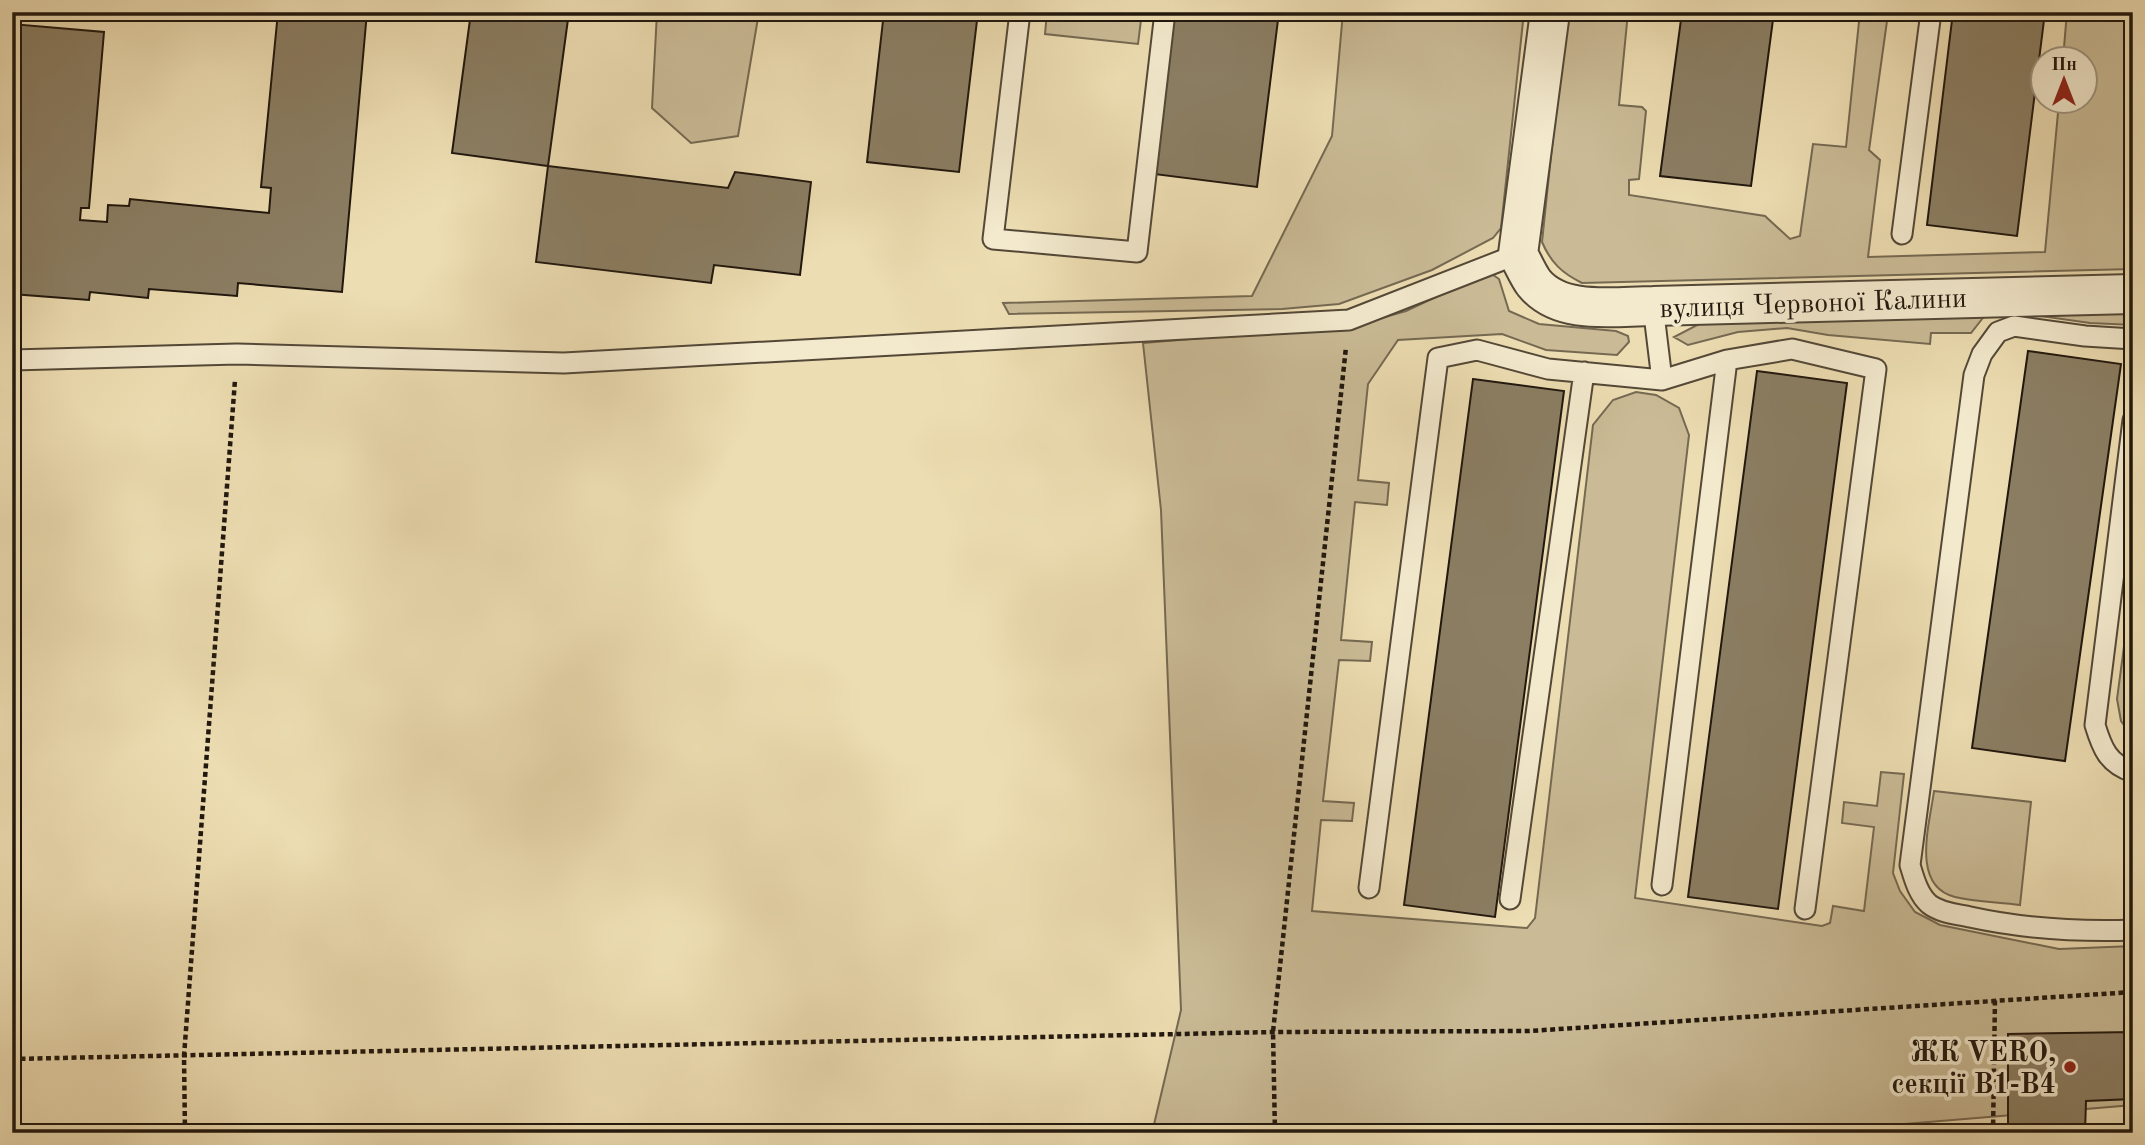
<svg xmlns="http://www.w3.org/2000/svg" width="2145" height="1145" font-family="'Old Standard TT',serif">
  <rect width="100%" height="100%" fill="#edddb2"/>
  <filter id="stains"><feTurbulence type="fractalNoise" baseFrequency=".00286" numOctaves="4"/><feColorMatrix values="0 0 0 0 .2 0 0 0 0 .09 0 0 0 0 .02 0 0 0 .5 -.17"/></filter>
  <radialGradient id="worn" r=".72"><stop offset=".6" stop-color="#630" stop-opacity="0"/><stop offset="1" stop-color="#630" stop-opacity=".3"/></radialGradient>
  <path fill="#cabb96" stroke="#756952" stroke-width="2" d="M657 12H759L738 136 691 143 652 108Z
    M1047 12H1142L1138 44 1045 34Z
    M1343 12H1524L1501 228 1493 238 1432 270 1339 304 1282 309 1009 314 1003 303 1252 296 1332 136Z
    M1566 12H1628L1619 105 1642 107 1646 111 1639 179 1629 180V195L1765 216 1790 239 1800 236 1813 144 1846 147 1860 12H1898L1887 21 1869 150 1880 160 1868 257 2045 252 2059 102H2086V60L2063 59 2067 12H2133V269L1582 283C1562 273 1551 263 1542 242Z
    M1489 272 1499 279 1509 311 1539 324 1616 331 1628 336 1629 342 1617 355 1546 350 1502 334 1398 340 1368 384 1358 480 1389 483 1387 505 1355 502 1341 640 1372 642 1370 661 1339 660 1323 801 1354 803 1352 821 1321 820 1312 911 1527 928 1535 918 1593 425 1613 400 1636 392 1656 395 1679 408 1689 435 1635 898 1822 926 1830 923 1833 906 1864 911 1874 827 1842 823 1844 802 1877 806 1881 772 1904 774 1893 873 1900 891 1915 912 1940 925 2059 949 2133 946V1105L1796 1133H1152L1181 1010 1161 510 1143 343 1357 325 1406 311Z
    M2133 308V325L2090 323 2019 313Z
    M1986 314 1971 333H1931L1930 344 1828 335 1787 328 1738 332 1688 345 1674 337 1701 323Z
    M2133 579V737L2121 721 2117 699Z
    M1934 791 2031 802 2020 905C1999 902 1976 902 1955 897 1910 886 1930 823 1934 791Z"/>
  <path fill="#8b7e63" stroke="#20170e" stroke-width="2" d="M278 12H367L342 292 238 283 237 296 149 289 148 298 90 292 89 300 12 294V24L104 32 89 208H81L80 220 107 222 108 205 129 206 130 199 269 213 271 188 261 187Z
    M471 12H569L548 166 452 153Z
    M884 12H978L959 172 867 162Z
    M1167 12H1279L1257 187 1146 173Z
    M1682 12H1774L1751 186 1660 176Z
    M1953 12H2045L2017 236 1927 225Z
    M548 166 728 188 735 172 811 182 800 275 714 265 711 283 536 262Z
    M2028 351 2121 364 2065 761 1972 748Z
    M1757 371 1847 383 1778 909 1688 897Z
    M1473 379 1564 391 1495 917 1404 905Z
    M2133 1032V1099L2086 1101 2085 1133H2008V1034Z"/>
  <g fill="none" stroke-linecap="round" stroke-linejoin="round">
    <g stroke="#534837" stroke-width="23">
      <path id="service" d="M1020 12 993 239 1137 252 1165 12
        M1902 234 1931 12
        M2133 339 2085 336 2014 326 1998 332 1982 354 1974 375 1910 865C1914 878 1918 894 1929 904 1940 913 1957 914 1970 917 2025 929 2077 932 2133 930
        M12 360 237 354 564 363 1349 320 1518 254
        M1662 380 1727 360 1792 349 1876 369 1805 909
        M2133 420 2095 725C2102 748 2108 764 2133 772
        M1662 885 1727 360
        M1369 888 1438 358 1477 350 1548 369 1662 380 1653 306
        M1510 899 1584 372"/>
    </g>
    <g stroke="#534837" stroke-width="42">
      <path id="minor" d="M1550 12 1518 254C1523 263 1528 275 1534 283 1561 316 1615 306 1653 306L2133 294"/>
    </g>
    <path stroke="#20170e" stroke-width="4.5" stroke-dasharray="5 3.5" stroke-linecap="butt" d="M12 1059 1273 1032 1529 1031 2133 992
      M185 1133 184 1056 235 380
      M1275 1133 1273 1032 1346 347
      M1993 1133 1995 998"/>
    <use href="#service" stroke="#f3e9cd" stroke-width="19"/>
    <use href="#minor" stroke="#f3e9cd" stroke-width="38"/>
  </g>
  <circle fill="#8f2418" stroke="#f3e9cd" stroke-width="2.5" cx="2070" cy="1067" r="7"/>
  <g text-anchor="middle" stroke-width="7" stroke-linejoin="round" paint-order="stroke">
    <g font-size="28" fill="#20170e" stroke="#f3e9cd">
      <text transform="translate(1813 302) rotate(-2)" y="10">вулиця Червоної Калини</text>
    </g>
    <g font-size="28" font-weight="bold" fill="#20170e" stroke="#f3e9cd" text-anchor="end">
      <text x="2056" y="1061">ЖК VERO,<tspan x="2056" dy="32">секції В1-В4</tspan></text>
    </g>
  </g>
  <rect width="2145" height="1145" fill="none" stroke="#edddb2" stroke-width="42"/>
  <rect x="14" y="14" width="2117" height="1117" fill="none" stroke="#20170e" stroke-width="3.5"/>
  <rect x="21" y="21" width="2103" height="1103" fill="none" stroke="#20170e" stroke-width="2"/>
  <g transform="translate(2064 80)"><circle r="33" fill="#f3e9cd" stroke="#9f9581" stroke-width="2"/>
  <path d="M0-5L12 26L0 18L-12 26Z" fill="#8f2418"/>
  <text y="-10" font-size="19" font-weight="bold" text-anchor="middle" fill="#20170e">Пн</text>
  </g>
  <rect width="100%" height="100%" filter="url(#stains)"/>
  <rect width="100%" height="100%" fill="url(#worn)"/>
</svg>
